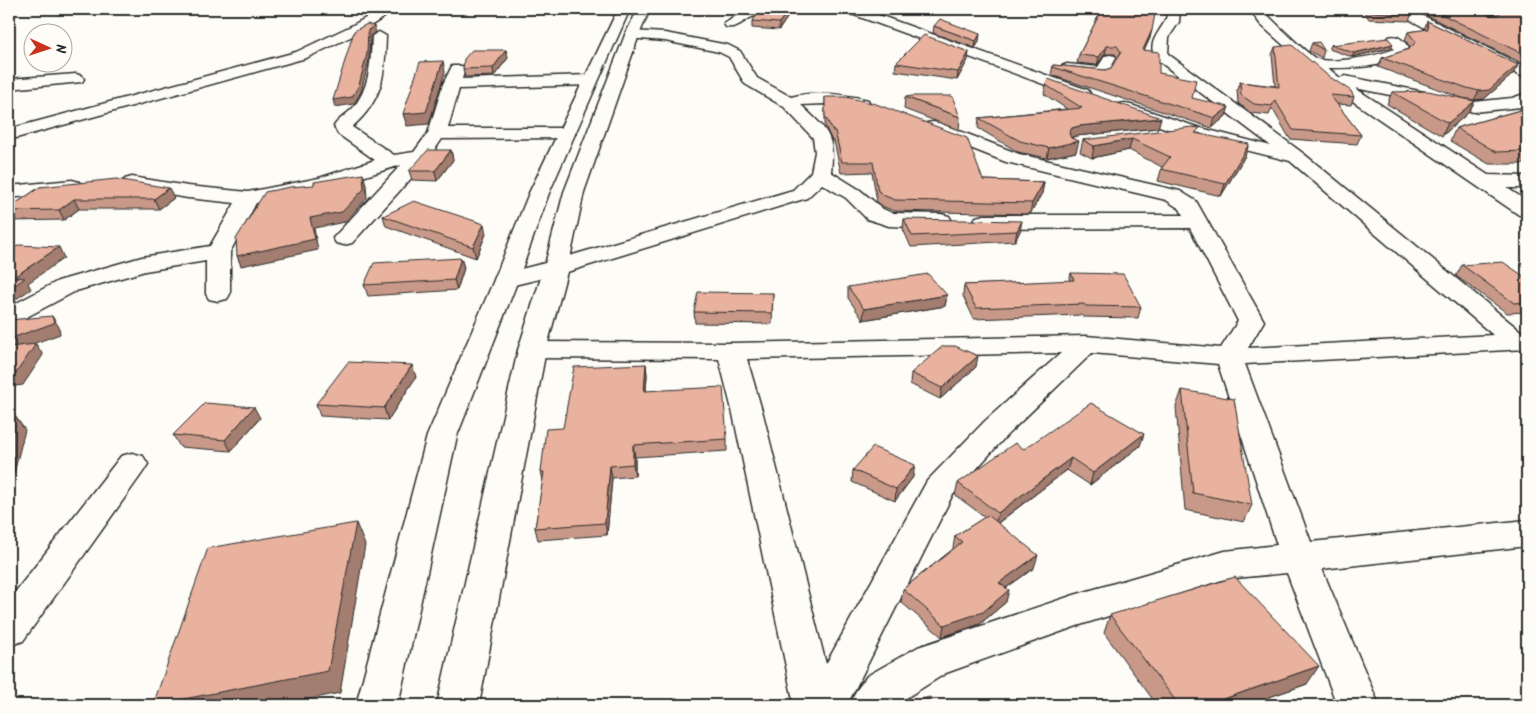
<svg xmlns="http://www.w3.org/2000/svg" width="1536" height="714" font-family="Kalam,sans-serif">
  <rect width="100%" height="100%" fill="#fdfcf7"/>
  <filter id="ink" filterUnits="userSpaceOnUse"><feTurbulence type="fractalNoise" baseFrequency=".02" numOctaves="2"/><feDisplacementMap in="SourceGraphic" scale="10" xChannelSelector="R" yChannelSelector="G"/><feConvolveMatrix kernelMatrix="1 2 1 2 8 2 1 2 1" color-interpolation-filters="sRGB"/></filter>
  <g filter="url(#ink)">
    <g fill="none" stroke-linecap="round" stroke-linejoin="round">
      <g stroke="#2b2b2b" stroke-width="3">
        <path id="street" d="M382 9H397L361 32 306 58 9 140V129L296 52 351 26Z
          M752 9H783C776 17 762 13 752 17 743 21 737 29 726 27L724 24 745 10Z
          M845 9H862L1088 90 1090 93 1088 96H1076L846 12Z
          M1168 9H1180L1179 22 1169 37 1168 54 1304 154 1523 333H1527V349L1245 364 1311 542 1527 520V546L1322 569 1379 705H1337L1287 573 1225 579 1077 626 946 673 895 705H850L856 691 867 676 918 647 1074 595 1225 551 1277 545 1218 364 1092 353 1007 435 952 496 847 705H794L733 414 719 359 532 358 522 356 518 350 522 344 532 342 731 343 1086 336 1221 348 1238 321 1190 228 984 229 976 227 973 222 976 217 984 215H1183L1180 209 1166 200 1006 162 927 131 924 127 927 123 933 122 939 123 1019 154 1180 191 1196 201 1264 321 1248 348 1493 335 1290 161 1185 135 1119 112 1116 108 1119 104 1125 103 1197 127 1271 146 1156 59C1146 44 1159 33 1165 21 1167 18 1167 12 1168 9ZM1061 353 985 421 927 481 826 664 763 414 747 359Z
          M1249 9H1262C1269 17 1309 56 1317 59 1333 64 1379 56 1394 49L1387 40 1389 37C1399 34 1405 42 1410 50 1397 68 1348 68 1328 68L1340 78 1345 76 1474 102 1512 98 1527 93V104L1521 107 1474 112 1355 88 1488 175 1527 176V188H1507L1527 201V216L1519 215 1325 82 1261 25Z
          M1395 9H1410L1527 68V79L1447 40 1396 12Z
          M632 31 665 33 728 45 740 51 757 78 791 97C816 90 843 94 868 100L870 104 868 108 862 109 825 104 801 105C827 130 835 134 831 172L860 190 883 209 892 213 941 214 949 216 952 221 949 226 941 228 889 226 867 219 846 198 822 184 807 198 564 273 506 287 497 285 494 280 497 275 549 262 793 190 811 172 815 152 813 138 784 107 745 84 729 57 719 52 665 41 627 38 625 35 627 32Z
          M379 32 386 36C385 75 383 100 352 127L394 155 414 152 428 133 443 84 452 66H462L465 69 462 79 590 75 596 77 598 80 596 83 590 85 459 89 448 128H566L572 129 575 133 572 137 566 138 442 139 427 161 352 243 344 245 336 243 333 238 401 165 330 187 256 203 230 252V294L227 299 218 301 209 299 206 294V261L145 271 76 291 23 319 18 326 9 328V307L58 281 142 257 210 246 235 203 188 198 132 189 125 187 122 183 125 179 132 177 188 186 248 192 319 178 375 160 338 134 334 126C340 117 350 113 356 104 370 85 371 59 372 36Z
          M1110 55 1115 56 1117 59 1108 75 1103 77 1067 74 1062 72 1059 69 1062 66 1067 64 1098 67 1105 56Z
          M76 74 82 76 84 79 82 82 9 89V79Z
          M72 180 79 182 82 186 79 190 9 198V186Z
          M132 453 143 456 148 464 143 472 23 641 9 646V600L121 456Z"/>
      </g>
      <g stroke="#2b2b2b" stroke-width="3">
        <path id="secondary" d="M618 9H630L549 193 518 280 457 436 398 705H356L427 436 494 280 529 193Z
          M638 9H650L639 35 584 192 568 268 546 350 479 705H437L518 350 544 268 564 192 625 35Z"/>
      </g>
      <use href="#street" fill="#fdfcf7" fill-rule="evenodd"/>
      <use href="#secondary" fill="#fdfcf7" fill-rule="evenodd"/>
    </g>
    <path fill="#c89988" stroke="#2b2b2b" d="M793 9 779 30 752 28V21Z
      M1102 9 1150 38 1144 50 1159 73 1192 98 1226 116 1212 128 1051 75 1053 65 1105 70 1111 68 1117 57 1115 54H1105L1097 65 1077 63 1079 55Z
      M1362 9H1402L1412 14 1409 21 1369 19Z
      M1414 9H1482L1487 15H1494L1489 9H1527V66Z
      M1427 21 1518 65 1513 74 1484 99 1474 100 1462 98 1378 67 1382 58 1409 49 1410 47 1405 40 1408 32 1424 30Z
      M934 26 979 42 975 48 933 33Z
      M1312 43 1324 50 1322 58 1309 51Z
      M1393 44 1391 48 1352 57 1329 49 1331 45Z
      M1275 47 1327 75 1354 97 1351 105 1337 104 1361 135 1357 144 1290 139 1272 108 1269 115 1251 113 1238 103 1237 90 1240 82 1275 86 1272 55Z
      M506 50 508 58 494 76 465 77 463 69Z
      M968 60 957 80 895 71 896 63Z
      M1046 85 1158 128 1076 136 1071 138 1076 152 1047 158 1018 152 978 128 979 118 1067 109 1044 94Z
      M1392 92 1475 101 1468 113 1442 136 1387 104Z
      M825 97 983 180 1044 182 1042 193 1030 214 894 211 884 207 877 202 872 172 841 173 834 141H832L825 126Z
      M905 97 960 117 959 130 904 109Z
      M1527 108V164H1489L1450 141 1456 128Z
      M1199 133 1245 156 1221 196 1158 181 1162 167 1129 150 1092 158 1080 152 1083 140Z
      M451 150 453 160 437 181 412 180 409 171Z
      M40 187 174 198 159 209H79L64 220 10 221 9 219V208Z
      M383 216 486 234 476 258 386 226Z
      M904 219 1020 231 1015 241 911 247 903 229Z
      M461 258 464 268 457 290 368 296 364 285Z
      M1462 265 1527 277V312L1507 313 1456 276Z
      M1071 273 1141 307 1138 318 1083 317 1081 315 974 319 963 296 964 285 1069 281Z
      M848 287 947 295 945 306 863 320 848 298Z
      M773 293 772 324 695 323 694 312Z
      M646 364 647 375 646 391 727 439V451L635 457V476L612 478 607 535 538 540 535 528 543 480 541 472 563 428Z
      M976 367 940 399 910 384 911 373Z
      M416 377 388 420 320 416 316 404Z
      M1182 390 1252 505 1244 522 1185 510 1176 407Z
      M260 418 231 451 180 447 173 435Z
      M1140 446 1090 485 1067 470 998 523 1034 568 1006 588V602L980 624 942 637 901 602 903 589 953 549V548L955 536 985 517 955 495 958 483 1024 449Z
      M853 470 913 477 895 501 852 482Z
      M1110 615 1307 684 1246 705H1157L1104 633Z"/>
    <path fill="#a27d6f" stroke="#2b2b2b" d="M789 9H793L779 30V23Z
      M374 26 376 32 370 36 369 60 361 92 354 104 335 107 333 100 368 30Z
      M1152 30 1150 38 1141 58 1143 50Z
      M980 34 979 42 975 48 976 41Z
      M1393 44 1391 48 1352 57 1354 53Z
      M1107 46 1105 54 1097 65 1099 57Z
      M506 50 508 58 494 76 493 68Z
      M969 52 968 60 957 80 958 72Z
      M443 61 445 72 429 124 407 126 403 114Z
      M1518 65 1513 74 1484 99 1474 100 1479 91Z
      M1475 101 1468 113 1442 136 1448 123Z
      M1229 107 1226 116 1212 128 1215 118Z
      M1161 118 1158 128 1076 136 1069 138V133L1072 128 1079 126Z
      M1132 139 1129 150 1092 158 1094 146Z
      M1079 141 1076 152 1047 158 1049 148Z
      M1249 144 1245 156 1221 196 1225 184Z
      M451 150 453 160 437 181 435 171Z
      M363 174 366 184 367 198 345 222 314 228 318 250 241 266 237 256Z
      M1044 182 1042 193 1030 214 1032 203Z
      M169 188 174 198 159 209 154 199Z
      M74 199 79 209 64 220 59 210Z
      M1022 221 1020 231 1015 241 1017 231Z
      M484 224 486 234 476 258 473 247Z
      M59 247 64 258 28 283 31 289 9 304V289L14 277Z
      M461 258 464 268 457 290 454 280Z
      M947 295 945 306 863 320 864 309Z
      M52 316 59 327 60 334 13 351 9 349V339Z
      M36 344 43 355 23 385 9 387V374Z
      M978 356 976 367 940 399 942 388Z
      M646 364 647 375 645 403 644 391Z
      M412 365 416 377 388 420 384 408Z
      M254 407 260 418 231 451 225 440Z
      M13 413 25 430 12 481 9 482V429Z
      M1144 434 1140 446 1090 485 1093 473Z
      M633 445 635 457V476L633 464Z
      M1071 458 1067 470 995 525 998 513Z
      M915 465 913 477 895 501 896 489Z
      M610 466 612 478 607 535 605 523Z
      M356 523 365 545 340 693 280 705H155Z
      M1038 555 1034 568 996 595 999 583Z
      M1009 590 1006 602 980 624 942 637 944 625Z
      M1319 666 1307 684 1246 705H1206Z"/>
    <path fill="#e8b29e" stroke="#2b2b2b" d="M775 9H789L779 23 752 21 761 11Z
      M1102 9H1156L1152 30 1143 50 1159 52V73L1196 80 1192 98 1229 107 1215 118 1053 67V65L1105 70 1111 68 1121 52 1117 46H1107L1099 57 1079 55Z
      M1370 9H1402L1412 14 1372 12Z
      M1431 9H1482L1487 15H1498L1501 11 1499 9H1527V56Z
      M940 19 980 34 976 41 934 26Z
      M1427 21 1518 65 1489 90 1479 91 1467 88 1382 58 1409 49 1416 42 1408 32 1428 29Z
      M367 24 374 26 368 30 367 54 359 85 352 97 333 100 354 31Z
      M924 35 969 52 958 72 896 63Z
      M1388 38 1393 44 1354 53 1331 45Z
      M1319 42 1324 50 1312 43Z
      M1292 45 1327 75 1351 91 1354 97 1330 95 1361 135 1293 130 1275 100 1272 106 1254 104 1241 95 1240 82 1279 87 1275 47Z
      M472 50H506L493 68 463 69 464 59Z
      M443 61 426 112 403 114 420 62Z
      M1048 79 1161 118 1079 126 1072 128 1069 133 1071 138 1079 141 1049 148 1020 141 979 118 1082 108 1046 85Z
      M1428 91 1475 101 1448 123 1392 92Z
      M913 96H952L960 117 905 97Z
      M825 97H846L876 104 967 138 983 180 1044 182 1032 203 895 200 885 196 878 191 873 162H842L835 131H833L825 116Z
      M1527 108V151L1496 152 1456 128Z
      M1192 127 1200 128 1195 133 1249 144 1225 184 1161 169 1170 157 1132 139 1094 146 1083 140Z
      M428 150H451L435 171H409Z
      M363 174 364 189 342 212 310 218 315 239 237 256 236 239 265 192 290 187 314 185V182Z
      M116 179 169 188 154 199H74L59 210 9 211V208L40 187Z
      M414 201 484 224 473 247 383 216Z
      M904 219 1022 221 1017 231 912 236Z
      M19 245 59 247 14 277 25 278 9 289V252Z
      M461 258 454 280 364 285 374 263Z
      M1503 262 1525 277H1527V302L1514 303 1462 265Z
      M1071 273 1123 274 1141 307 1086 306 1084 304 976 308 964 285 1074 280Z
      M928 274 947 295 864 309 848 287Z
      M698 292 773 293 772 313 694 312Z
      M52 316 54 323 9 339V320Z
      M36 344 16 373 9 374V347Z
      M943 346H955L978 356 942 388 911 373Z
      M348 362 412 365 384 408 316 404Z
      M646 364 644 391 723 387 727 439 633 445V464L610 466 605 523 535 528 544 472H541L546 429 563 428 574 367Z
      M1182 390 1234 399 1252 505 1193 493Z
      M205 403 254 407 225 440 173 435Z
      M1091 403 1144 434 1093 473 1071 458 998 513 958 483 1015 443 1024 449Z
      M13 413 9 429V414Z
      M873 447 915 465 896 489 853 470Z
      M988 515 1038 555 999 583 1009 590 983 612 944 625 903 589 962 542 955 536Z
      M356 523 328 671 153 705 208 548Z
      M1235 577 1319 666 1206 705H1179L1110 615Z
      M930 697 934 705H897Z"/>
  </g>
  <rect width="1536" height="714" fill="none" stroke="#fdfcf7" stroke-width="30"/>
  <rect x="15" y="15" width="1506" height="684" fill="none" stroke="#2b2b2b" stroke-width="2" filter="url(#ink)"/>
  <g transform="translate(48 48) rotate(93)"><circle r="24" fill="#fdfcf7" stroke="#a9a8a5"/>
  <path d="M0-4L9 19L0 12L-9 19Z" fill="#c8321e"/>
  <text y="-8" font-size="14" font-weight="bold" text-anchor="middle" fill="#2b2b2b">N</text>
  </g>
</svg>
